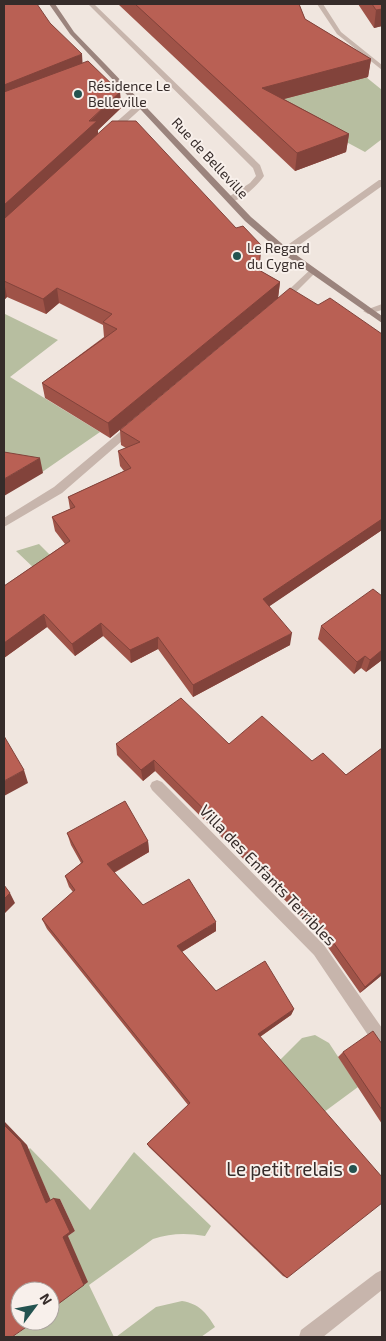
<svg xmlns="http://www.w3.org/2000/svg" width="386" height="1341" font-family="'Exo 2',sans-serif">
  <rect width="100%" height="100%" fill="#f0e6df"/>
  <path fill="#b7bea0" d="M366 77 382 90V139L365 152 298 116 280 100Z
    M5 314 58 340 10 377 100 432 35 477 4 453Z
    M39 544 59 564 56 589 16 551Z
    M315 1035 329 1043 358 1087 320 1115 276 1064 302 1038Z
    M30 1148 90 1210 134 1152 211 1226 205 1236C187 1233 171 1233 153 1239L89 1285 114 1337H13L35 1321H50V1310L68 1236 75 1231 60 1199 52 1203 28 1150Z
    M182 1301C199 1304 206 1312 215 1327L201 1337H116L156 1307Z"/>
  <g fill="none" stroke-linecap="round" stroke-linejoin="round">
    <path fill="#c7b5ac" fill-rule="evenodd" d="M88 4H94L260 165 264 176C257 186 240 203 227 202V198L250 183 256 176 253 168Z
      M157 780 162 782 324 945 382 1028V1049L376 1047 314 955 152 790 150 786 152 782Z"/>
    <path fill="#c7b5ac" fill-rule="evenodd" d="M317 4H323L341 32 382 65V70L337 34Z
      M138 103 145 105 112 135H106V131Z
      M379 180H382V186L288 253H282V249Z
      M312 268 316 271 315 273 284 304H278V300Z
      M382 304V310L368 314 363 311Z
      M133 421 138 425 137 428 62 493 4 527V518L54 487Z
      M382 1270V1290L323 1337H299L301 1330 376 1273Z"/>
    <path fill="#9b847d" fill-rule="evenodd" d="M49 4H55L74 32 106 65 251 217 288 249 382 316V323L282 253 245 221 70 34Z"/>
  </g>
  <path fill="#9f5348" d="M4 4 50 23 82 63 120 92 121 108 98 130V134L259 270 280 282 278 298 110 438 45 398 42 383 104 337 103 325 59 303 46 314 7 297 4 300Z
    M118 4H299L305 19 371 59 368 77 284 99 349 134 346 152 295 171Z
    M358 4H382V26L374 28Z
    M318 305 382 334V530L269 606 290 645 193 697 158 649 131 663 103 636 75 656 47 627 4 658V586L65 544 55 531 52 517 70 509 68 497 124 471 120 466 118 451 126 448 121 445 120 430Z
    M382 596V660L366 672 361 668 354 674 318 639 321 626Z
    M116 744H229L312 761 346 775 382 748V975L360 993 318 933 155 771 143 781 117 755Z
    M67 833 148 841 149 852 114 873 143 905 216 931 182 952 216 991 294 1009 291 1015 260 1037 287 1278 283 1276 149 1147 147 1144 188 1105 47 929 42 919 73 892 69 887 65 876 81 863 71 845Z
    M382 1044V1124L338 1057 343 1052Z"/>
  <path fill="#82433b" d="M382 9V26L374 28 376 10Z
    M82 54 83 70 4 101V85Z
    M371 59 368 77 261 105 262 88Z
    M120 92 121 108 98 130V137L4 224V205Z
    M349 134 346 152 295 171 297 153Z
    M4 282 7 297 4 300Z
    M280 282 278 298 110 438 108 423Z
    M57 288 59 303 46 314 43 299Z
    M40 458 43 473 4 496V479Z
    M382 519V530L261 612 263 599Z
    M44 614 47 627 4 658V643Z
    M101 623 103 636 75 656 72 644Z
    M292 633 290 645 193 697V685Z
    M158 637V649L131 663 130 650Z
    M382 650V660L366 672 370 660Z
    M365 656 361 668 354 674 357 662Z
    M154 760 155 771 143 781 141 770Z
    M24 770 28 783 4 796V781Z
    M148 841 149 852 109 875 107 864Z
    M10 893 15 903 4 914V899Z
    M216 922V931L178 954 177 946Z
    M382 972V975L360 993 365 987Z
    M294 1009 291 1015 255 1040 258 1034Z
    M4 1121 27 1145 52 1203H46L4 1125Z
    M54 1198 60 1199 75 1231 68 1236 88 1282 50 1310 63 1237Z"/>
  <path fill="#b96054" stroke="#82433b" d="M4 4H37L50 23 82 54 4 85Z
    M135 4H299L305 19 371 59 262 88 349 134 297 153Z
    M372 4H382V9L376 10Z
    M88 61 120 92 89 121H97L4 205V92Z
    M112 121H136L236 228 243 226 261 245 259 270 280 282 108 423 42 383 117 329 103 322 112 314 57 288 43 299 4 281V218H5Z
    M290 288 318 305 330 298 382 334V519L263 599 292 633 193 685 158 637 130 650 101 623 72 644 44 614 4 643V586L70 541 52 517 75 507 68 497 131 468 118 451 140 442 120 430Z
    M4 452 40 458 4 479Z
    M373 589 382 596V650L370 660 365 656 357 662 321 626Z
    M181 698 229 744 262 716 312 761 323 753 346 775 382 748V972L365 987 321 925 154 760 141 770 116 744Z
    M4 736 24 770 4 781Z
    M125 801 148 841 107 864 143 905 189 879 216 922 177 946 216 991 265 961 294 1009 258 1034 382 1177V1203L287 1278 147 1144 190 1103 42 919 75 890 65 876 83 862 67 833Z
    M4 885 10 893 4 899Z
    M373 1031 382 1044V1110L343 1052Z
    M4 1125 21 1142 46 1203 54 1198 70 1232 63 1237 84 1285 50 1310V1291H20V1321H35L12 1337H4Z"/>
  <g fill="#245350" stroke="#f8f0eb" stroke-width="2">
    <circle cx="78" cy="94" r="5"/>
    <circle cx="237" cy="256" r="5"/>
    <circle cx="353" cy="1169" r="5"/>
  </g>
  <g text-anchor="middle" stroke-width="4" stroke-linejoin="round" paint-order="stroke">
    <g font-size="14" fill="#362c2a" stroke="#f8f0eb" text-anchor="start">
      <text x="88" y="91">Résidence Le<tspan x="88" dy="16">Belleville</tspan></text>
      <text x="247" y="253">Le Regard<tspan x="247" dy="16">du Cygne</tspan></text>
    </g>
    <g font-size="14" fill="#362c2a" stroke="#f8f0eb">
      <text transform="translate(210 158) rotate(47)" y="5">Rue de Belleville</text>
    </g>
    <g font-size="16" fill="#362c2a" stroke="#f8f0eb">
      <text transform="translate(268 875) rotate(46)" y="6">Villa des Enfants Terribles</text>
    </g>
    <g font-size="19" fill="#362c2a" stroke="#f8f0eb" text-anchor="end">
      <text x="343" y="1176">Le petit relais</text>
    </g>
  </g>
  <rect width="386" height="1341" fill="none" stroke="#362c2a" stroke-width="10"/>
  <g transform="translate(35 1306) rotate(58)"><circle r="24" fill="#f8f0eb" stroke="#aaa29e"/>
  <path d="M0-4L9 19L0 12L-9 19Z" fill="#245350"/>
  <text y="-8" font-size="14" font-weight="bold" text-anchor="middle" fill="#362c2a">N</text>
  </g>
</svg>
